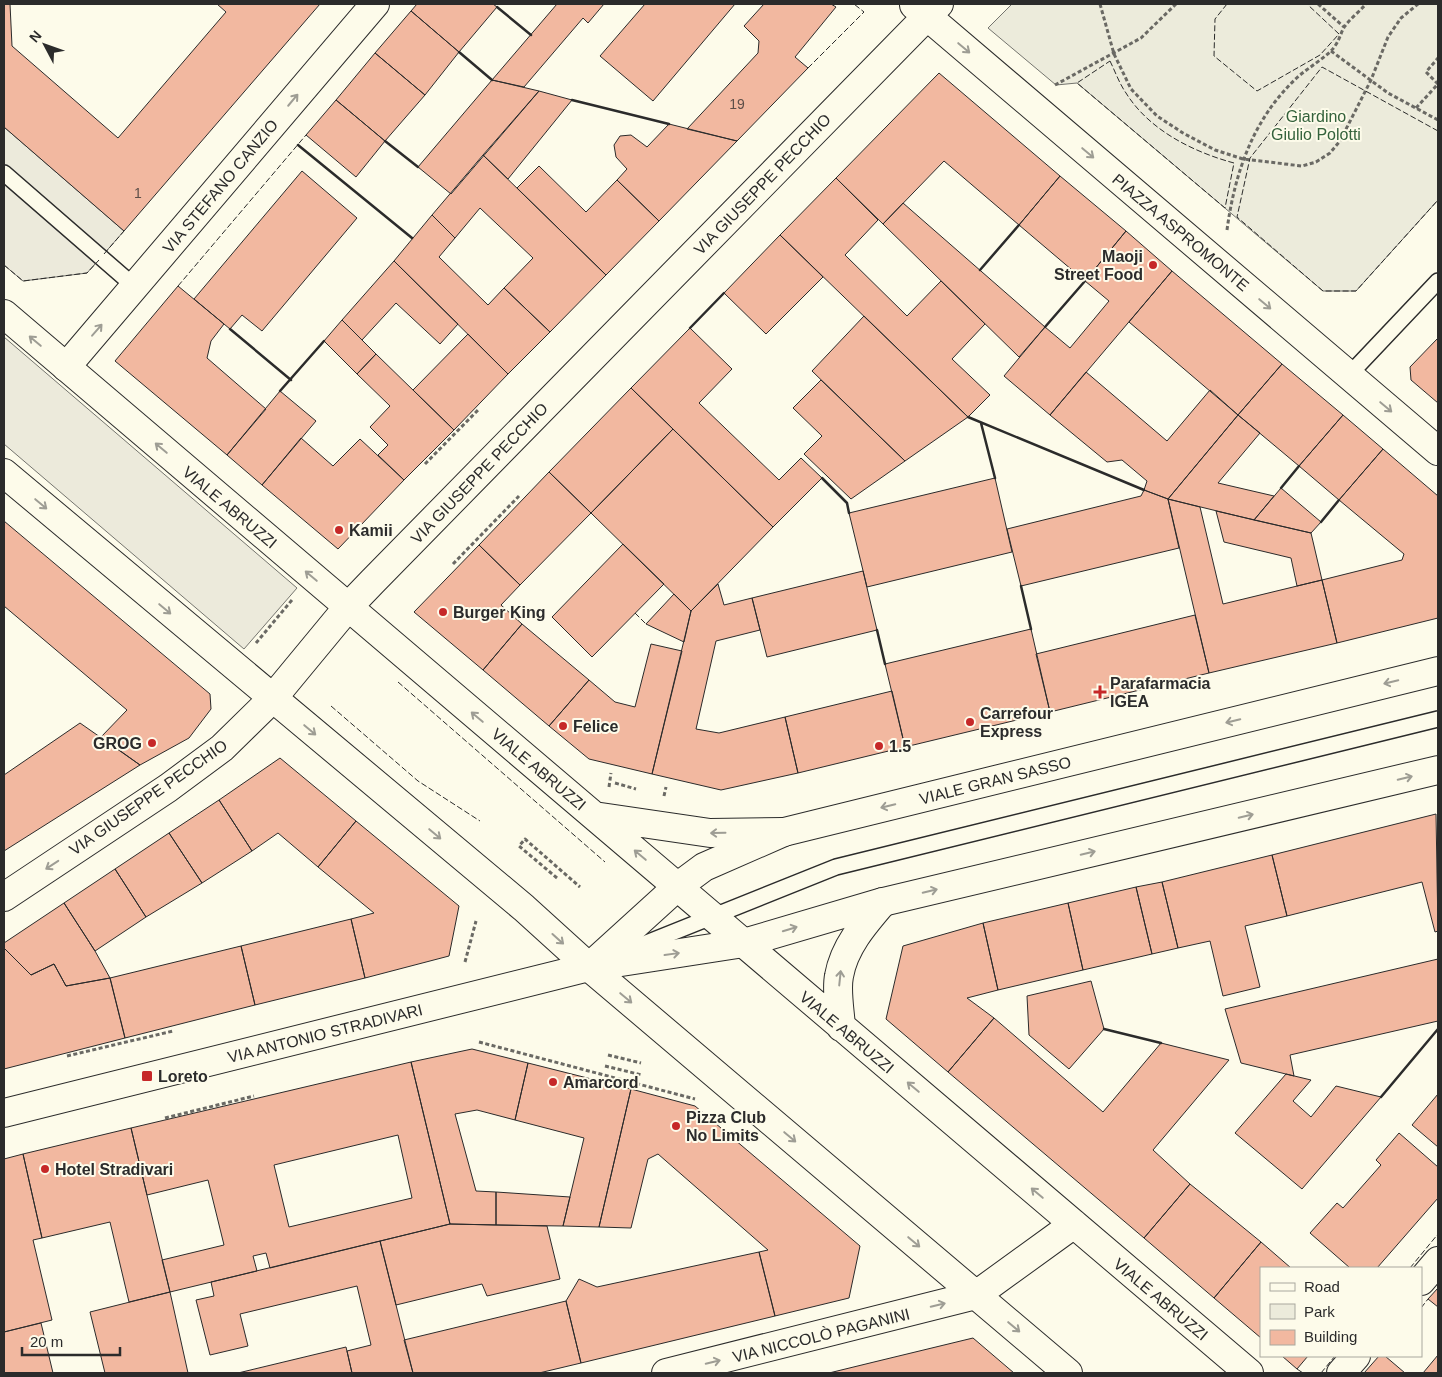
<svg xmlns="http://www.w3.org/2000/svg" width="1442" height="1377" font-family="Helvetica,sans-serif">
  <rect width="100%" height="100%" fill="#fdfbea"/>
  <path fill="#ecebdb" stroke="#74746e" d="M1012 4H1438V200L1356 291H1323L1077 83 1056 85 988 28Z"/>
  <path fill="#eceadb" stroke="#74746e" d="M4 127 124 231 87 273 23 281 4 265Z
    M4 337 297 588 244 649 4 444Z"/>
  <path fill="#f2b8a0" stroke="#2b2b2b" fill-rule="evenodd" d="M4 4H10L12 46 118 138 226 12 217 4H320L124 231 4 127Z
    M417 4H493L497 7 459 52 411 11Z
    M557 4H604L588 23 583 18 524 87 492 80Z
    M645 4H735L653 101 600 56Z
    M764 4H831L836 7 795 57 808 68 737 141 687 129 758 53 759 41 744 26Z
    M411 11 459 52 425 95 375 53Z
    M375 53 425 95 385 141 336 100Z
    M939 73 1060 176 1019 225 944 161 883 224 836 178Z
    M492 80 539 91 451 194 418 167Z
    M539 91 572 100 508 179 483 155Z
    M336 100 385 141 356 177 306 135Z
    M669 124 737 141 659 221 617 180 627 169 616 157 614 145 620 136 631 135 647 147Z
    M483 155 606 275 550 332 504 288 533 258 480 208 455 238 432 215Z
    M539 166 586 212 617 180 659 221 606 275 517 188Z
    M302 171 357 218 262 331 242 315 230 329 194 299Z
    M1060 176 1126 231 1085 281 1019 225Z
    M836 178 878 220 845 255 907 316 941 281 985 324 952 359 990 395 968 417 780 235Z
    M903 203 1045 327 1019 357 883 224Z
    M432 215 455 238 439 257 488 305 504 288 550 332 508 374 394 261Z
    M1126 231 1172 271 1050 415 1004 376 1045 327 1070 348 1109 301 1085 281Z
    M780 235 823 277 766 334 724 293Z
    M394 261 458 324 440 344 396 303 362 340 342 320Z
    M1172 271 1282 364 1238 415 1129 322Z
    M178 286 224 324 211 341 207 358 266 409 227 455 115 361Z
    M864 316 968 417 905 461 812 371Z
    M342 320 376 354 357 374 324 341Z
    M690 328 732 369 699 403 779 480 801 458 822 478 773 527 631 388Z
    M468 334 508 374 454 430 413 390Z
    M1438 338V403L1411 380 1410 367Z
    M376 354 454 430 404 480 378 455 388 445 370 427 390 406 357 374Z
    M1282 364 1343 415 1299 466 1238 415Z
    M1086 372 1167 441 1210 390 1238 415 1168 499 1144 490 1147 481 1122 460 1107 462 1050 415Z
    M821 380 905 461 851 499 804 454 822 436 793 408Z
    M631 388 673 429 591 513 549 472Z
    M280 391 316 421 262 485 227 455Z
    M1238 415 1260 433 1218 483 1274 496 1254 520 1168 499Z
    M1343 415 1383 449 1339 500 1299 466Z
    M673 429 773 527 691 611 591 513Z
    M301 438 333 466 360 439 404 480 338 549 262 485Z
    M1383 449 1438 496V618L1337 643 1322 580 1402 560 1404 554 1339 500Z
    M549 472 591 513 520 585 479 545Z
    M995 478 1012 552 867 587 849 513Z
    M1281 488 1321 522 1311 533 1254 520Z
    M1144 490 1168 499 1179 548 1021 586 1007 529 1141 496Z
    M1168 499 1200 507 1223 604 1322 580 1337 643 1209 673Z
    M1216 511 1311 533 1322 580 1297 586 1291 558 1224 542Z
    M4 521 210 694 211 709 189 738 140 765 101 737 127 710 4 606Z
    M623 544 664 584 592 657 552 617Z
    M479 545 520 585 501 605 522 624 483 670 414 612Z
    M863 571 877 630 767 657 752 598Z
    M718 584 724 605 752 598 760 630 716 641 696 729 719 733 785 717 798 773 721 790 652 774 691 611Z
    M674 594 691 611 684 642 646 624Z
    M1195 615 1209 673 1050 712 1036 654Z
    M522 624 589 680 549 726 483 670Z
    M1031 629 1050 712 905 747 885 664Z
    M651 644 682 651 652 774 589 759 549 726 589 680 615 702 635 707Z
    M892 691 905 747 798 773 785 717Z
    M80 723 140 765 4 851V775Z
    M280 758 356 821 318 867 278 833 252 851 219 800Z
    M219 800 252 851 202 883 169 833Z
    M1436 814 1438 931 1435 932 1422 882 1287 916 1272 855Z
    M356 821 459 906 449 956 365 978 351 919 374 913 318 867Z
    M169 833 202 883 146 917 115 869Z
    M1272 855 1287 916 1245 926 1260 987 1223 996 1210 941 1178 948 1162 882Z
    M115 869 146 917 95 951 64 903Z
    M1162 882 1178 948 1152 954 1136 887Z
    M1136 887 1152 954 1083 970 1068 903Z
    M64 903 95 951 110 978 66 986 54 964 31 975 4 948V943Z
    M1068 903 1083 970 998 990 983 923Z
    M351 919 365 978 255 1005 241 946Z
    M983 923 998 990 967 998 994 1018 948 1072 886 1019 903 946Z
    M241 946 255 1005 125 1038 110 978Z
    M4 948 31 975 54 964 66 986 110 978 125 1038 4 1069Z
    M1438 959V1021L1290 1055 1294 1076 1241 1063 1225 1009Z
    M1091 981 1104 1029 1069 1069 1029 1035 1027 996Z
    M994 1018 1103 1112 1161 1043 1229 1060 1153 1150 1190 1184 1144 1238 948 1072Z
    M472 1049 528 1063 515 1120 477 1110 455 1114 476 1191 496 1192V1225L450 1224 411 1062Z
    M411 1062 450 1224 270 1268 266 1253 253 1256 257 1271 170 1292 162 1260 224 1245 208 1180 147 1195 131 1128ZM398 1135 412 1198 289 1227 274 1165Z
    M528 1063 631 1089 599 1227 563 1226 584 1138 515 1120Z
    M1286 1074 1311 1080 1293 1101 1311 1117 1336 1086 1381 1097 1302 1189 1235 1133Z
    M631 1089 695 1106 860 1246 849 1298 775 1316 759 1252 768 1250 658 1154 648 1159 631 1228 599 1227Z
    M1438 1094V1147L1412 1125Z
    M131 1128 170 1292 129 1302 110 1222 42 1238 23 1154Z
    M1399 1133 1438 1167V1198L1377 1268H1350L1310 1233 1337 1203 1343 1208 1381 1165 1376 1160Z
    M23 1154 42 1238 33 1240 52 1320 4 1332V1159Z
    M1190 1184 1261 1242 1214 1298 1144 1238Z
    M496 1192 570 1197 563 1226 496 1225Z
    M450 1224 547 1226 560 1279 487 1296 482 1284 396 1305 380 1241Z
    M380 1241 413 1373H352L347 1351 371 1345 357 1286 240 1314 248 1346 210 1355 196 1300 214 1296 211 1282Z
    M1261 1242 1291 1268H1261V1338L1214 1298Z
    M759 1252 775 1316 581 1363 566 1301 579 1279 597 1287Z
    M1438 1288V1307L1428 1299Z
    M170 1292 188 1373H105L90 1312Z
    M566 1301 581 1363 539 1373H413L404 1340Z
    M41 1323 53 1373H4V1332Z
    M973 1338 1014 1373H829L874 1362Z
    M346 1347 352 1373H238Z
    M1438 1355V1373H1423Z
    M1282 1356H1308L1297 1369Z
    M1379 1356H1385L1405 1373H1364Z"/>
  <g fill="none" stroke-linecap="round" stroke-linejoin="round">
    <g stroke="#2b2b2b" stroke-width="18">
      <path id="service" d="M4 173 134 286
        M1349 375 1438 281
        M624 952 836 867 1438 719"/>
    </g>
    <g stroke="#2b2b2b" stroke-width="30">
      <path id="minor" d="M914 5 1438 451
        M66 367 375 4
        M4 897 168 788 222 748 272 699 348 607 373 581 939 4
        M1421 1281 1438 1261
        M666 1373 976 1295
        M1341 1373 1356 1356"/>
    </g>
    <g stroke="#2b2b2b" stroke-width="30">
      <path id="tertiary" d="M4 1113 589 967"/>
    </g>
    <g stroke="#2b2b2b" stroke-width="30">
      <path id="secondary" d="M589 967 677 887 704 867 784 832 1438 671
        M589 967 744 943 883 902 1438 770"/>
    </g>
    <g stroke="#2b2b2b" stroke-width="30">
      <path id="primary" d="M4 314 1249 1373
        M4 473 524 908 589 967 1068 1373
        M594 816 710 833 784 832
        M841 1027C840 1011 836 991 839 976 844 947 864 924 883 902
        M976 1295 1074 1224"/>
    </g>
    <path stroke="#6a6964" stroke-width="3" stroke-dasharray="4 2.5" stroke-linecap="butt" d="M1100 4 1114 54 1131 89 1157 116 1183 133 1215 150 1243 159 1302 166 1316 162 1330 153 1340 141 1371 80 1388 37 1401 18 1418 4
      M1318 4 1344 27
      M1331 51 1388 93 1438 120
      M1055 85 1141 38 1176 4
      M1416 108 1438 84 1426 72 1438 58
      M1227 230C1235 171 1254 116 1300 75 1310 67 1321 60 1330 52 1340 42 1340 33 1345 26 1351 18 1360 11 1366 4
      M425 464 479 409
      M453 564 519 496
      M256 643 292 600
      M615 783 636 789
      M609 787 611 773
      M664 796 666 787
      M557 878 519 846 525 839 580 887
      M465 962 476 921
      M479 1042 695 1099
      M608 1055 641 1063
      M67 1056 173 1031
      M605 1066 642 1075
      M165 1118 254 1096"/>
    <use href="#service" stroke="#fdfbea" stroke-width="15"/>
    <use href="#minor" stroke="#fdfbea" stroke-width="28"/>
    <use href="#tertiary" stroke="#fdfbea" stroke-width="28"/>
    <use href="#secondary" stroke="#fdfbea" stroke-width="28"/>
    <use href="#primary" stroke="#fdfbea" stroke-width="28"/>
    <path stroke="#2b2b2b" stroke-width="1" stroke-dasharray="6 2.5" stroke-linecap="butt" d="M1227 4 1215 19 1214 56 1257 91 1320 55 1339 34 1307 4
      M1110 61C1115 71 1119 83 1126 93 1149 130 1193 152 1234 163L1225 208 1077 83Z
      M808 68 864 12 854 4
      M1438 131 1322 67 1250 158 1237 217 1323 291H1356L1438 200
      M104 254 124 231
      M4 265 23 281 87 273 99 260
      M178 286 306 135
      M635 613 646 624
      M398 682 605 862
      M331 706 418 781 480 821
      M1410 1268 1438 1234
      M1421 1308 1428 1299
      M1297 1369 1303 1373
      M1321 1373 1335 1356"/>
    <path stroke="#2b2b2b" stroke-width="2.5" d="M497 7 531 35
      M459 52 492 80
      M572 100 669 124
      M385 141 418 167
      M298 145 412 238
      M980 270 1019 225
      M1045 327 1085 281
      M690 328 724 293
      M230 329 291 380
      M280 391 324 341
      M968 417 1144 490
      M981 423 995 478
      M822 478 847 503 849 513
      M1281 488 1299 466
      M1321 522 1339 500
      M1021 586 1031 629
      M877 630 885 664
      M1104 1029 1161 1043
      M1381 1097 1438 1029"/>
  </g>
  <defs><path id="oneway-shaft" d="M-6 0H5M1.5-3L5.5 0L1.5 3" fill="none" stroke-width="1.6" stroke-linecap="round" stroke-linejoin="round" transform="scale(1.25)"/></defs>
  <g stroke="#9e9d94">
    <use href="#oneway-shaft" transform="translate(964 48) rotate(40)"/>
    <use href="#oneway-shaft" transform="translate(293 100) rotate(-50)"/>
    <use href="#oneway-shaft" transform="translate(1088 153) rotate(40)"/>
    <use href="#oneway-shaft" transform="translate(1265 304) rotate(40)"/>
    <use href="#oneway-shaft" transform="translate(97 330) rotate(-49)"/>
    <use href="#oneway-shaft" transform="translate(35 341) rotate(-140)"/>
    <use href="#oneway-shaft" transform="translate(1386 407) rotate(40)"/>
    <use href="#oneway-shaft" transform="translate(161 448) rotate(-140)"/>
    <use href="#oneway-shaft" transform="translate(41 504) rotate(40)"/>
    <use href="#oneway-shaft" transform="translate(311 576) rotate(-140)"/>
    <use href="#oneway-shaft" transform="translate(165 609) rotate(40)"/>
    <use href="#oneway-shaft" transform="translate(1391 682) rotate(166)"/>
    <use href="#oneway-shaft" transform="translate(477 717) rotate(-140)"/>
    <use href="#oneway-shaft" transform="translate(1233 721) rotate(166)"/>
    <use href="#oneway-shaft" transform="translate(310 730) rotate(40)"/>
    <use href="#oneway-shaft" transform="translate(1405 778) rotate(-13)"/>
    <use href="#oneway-shaft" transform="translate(888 806) rotate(166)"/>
    <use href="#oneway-shaft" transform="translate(1246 816) rotate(-13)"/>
    <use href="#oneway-shaft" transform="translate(718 833) rotate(179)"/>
    <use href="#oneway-shaft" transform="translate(435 834) rotate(40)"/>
    <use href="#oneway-shaft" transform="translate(1088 853) rotate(-13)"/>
    <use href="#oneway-shaft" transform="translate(640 855) rotate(-140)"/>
    <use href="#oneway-shaft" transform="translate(52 865) rotate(147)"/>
    <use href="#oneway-shaft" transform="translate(930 891) rotate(-13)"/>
    <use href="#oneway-shaft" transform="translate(790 929) rotate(-17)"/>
    <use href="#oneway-shaft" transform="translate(558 939) rotate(42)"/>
    <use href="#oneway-shaft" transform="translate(672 954) rotate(-8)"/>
    <use href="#oneway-shaft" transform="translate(840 978) rotate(-84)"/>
    <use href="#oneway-shaft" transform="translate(626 998) rotate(40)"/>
    <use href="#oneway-shaft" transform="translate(913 1087) rotate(-140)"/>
    <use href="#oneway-shaft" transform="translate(790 1137) rotate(40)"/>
    <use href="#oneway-shaft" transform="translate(1037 1193) rotate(-140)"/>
    <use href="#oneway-shaft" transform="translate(914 1242) rotate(40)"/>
    <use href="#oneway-shaft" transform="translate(938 1305) rotate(-14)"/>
    <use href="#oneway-shaft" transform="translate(1014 1327) rotate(40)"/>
    <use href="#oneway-shaft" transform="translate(713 1362) rotate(-14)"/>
  </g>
  <g fill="#c62828" stroke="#fdfbea" stroke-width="2">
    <circle cx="1153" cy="265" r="5"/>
    <circle cx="339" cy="530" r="5"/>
    <circle cx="443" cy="612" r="5"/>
    <path d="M1097.5 684.5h5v5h5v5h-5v5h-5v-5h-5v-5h5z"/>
    <circle cx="970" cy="722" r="5"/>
    <circle cx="563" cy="726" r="5"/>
    <circle cx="152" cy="743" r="5"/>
    <circle cx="879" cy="746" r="5"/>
    <rect x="141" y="1070" width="12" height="12" rx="2.5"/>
    <circle cx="553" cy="1082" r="5"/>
    <circle cx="676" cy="1126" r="5"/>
    <circle cx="45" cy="1169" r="5"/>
  </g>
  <g text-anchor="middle" stroke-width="4" stroke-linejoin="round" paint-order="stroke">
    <g font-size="14" fill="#5d4e48">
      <text x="737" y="109">19</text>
      <text x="138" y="198">1</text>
    </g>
    <g font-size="16" fill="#34623c" stroke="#fdfbea">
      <text x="1316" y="122">Giardino<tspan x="1316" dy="18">Giulio Polotti</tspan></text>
    </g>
    <g font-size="16" fill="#2b2b2b" stroke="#fdfbea">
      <text transform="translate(762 184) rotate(-46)" y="6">VIA GIUSEPPE PECCHIO</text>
      <text transform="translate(220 186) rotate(-50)" y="6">VIA STEFANO CANZIO</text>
      <text transform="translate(1181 232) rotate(40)" y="6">PIAZZA ASPROMONTE</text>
      <text transform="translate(479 473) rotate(-46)" y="6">VIA GIUSEPPE PECCHIO</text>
      <text transform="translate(230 507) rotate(40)" y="6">VIALE ABRUZZI</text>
      <text transform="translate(539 769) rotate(40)" y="6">VIALE ABRUZZI</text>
      <text transform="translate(995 780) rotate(-14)" y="6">VIALE GRAN SASSO</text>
      <text transform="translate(148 797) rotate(-35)" y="6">VIA GIUSEPPE PECCHIO</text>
      <text transform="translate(847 1032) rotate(40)" y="6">VIALE ABRUZZI</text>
      <text transform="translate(325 1033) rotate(-14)" y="6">VIA ANTONIO STRADIVARI</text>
      <text transform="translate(1161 1299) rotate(40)" y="6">VIALE ABRUZZI</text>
      <text transform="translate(821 1335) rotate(-14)" y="6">VIA NICCOLÒ PAGANINI</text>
    </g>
    <g font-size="16" font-weight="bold" fill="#2b2b2b" stroke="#fdfbea" text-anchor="start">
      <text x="1143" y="262" text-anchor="end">Maoji<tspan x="1143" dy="18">Street Food</tspan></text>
      <text x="349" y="536">Kamii</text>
      <text x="453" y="618">Burger King</text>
      <text x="1110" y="689">Parafarmacia<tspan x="1110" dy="18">IGEA</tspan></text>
      <text x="980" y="719">Carrefour<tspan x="980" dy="18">Express</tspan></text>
      <text x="573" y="732">Felice</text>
      <text x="142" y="749" text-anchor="end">GROG</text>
      <text x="889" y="752">1.5</text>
      <text x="158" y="1082">Loreto</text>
      <text x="563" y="1088">Amarcord</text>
      <text x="686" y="1123">Pizza Club<tspan x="686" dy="18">No Limits</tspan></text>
      <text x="55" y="1175">Hotel Stradivari</text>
    </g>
  </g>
  <rect width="1442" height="1377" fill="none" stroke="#2b2b2b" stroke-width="10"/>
  <rect x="1260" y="1267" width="162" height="90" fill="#fdfbea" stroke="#a9a89e"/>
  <rect x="1270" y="1283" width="25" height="8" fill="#fdfbea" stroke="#a9a89e"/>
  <text x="1304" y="1292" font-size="15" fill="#2b2b2b">Road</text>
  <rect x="1270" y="1304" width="25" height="15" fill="#ecebdb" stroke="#a9a89e"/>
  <text x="1304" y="1317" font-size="15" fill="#2b2b2b">Park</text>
  <rect x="1270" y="1330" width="25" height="15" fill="#f2b8a0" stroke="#a9a89e"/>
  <text x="1304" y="1342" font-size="15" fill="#2b2b2b">Building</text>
  <g transform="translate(45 45) rotate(311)" stroke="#fdfbea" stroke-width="4" paint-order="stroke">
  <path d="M0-4L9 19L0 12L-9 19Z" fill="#2b2b2b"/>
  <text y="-8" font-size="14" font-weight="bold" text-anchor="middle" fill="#2b2b2b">N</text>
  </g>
  <path d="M22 1347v8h98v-8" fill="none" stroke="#2b2b2b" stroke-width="2.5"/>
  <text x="30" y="1347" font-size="15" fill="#2b2b2b" stroke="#fdfbea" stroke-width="4" paint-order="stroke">20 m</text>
</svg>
